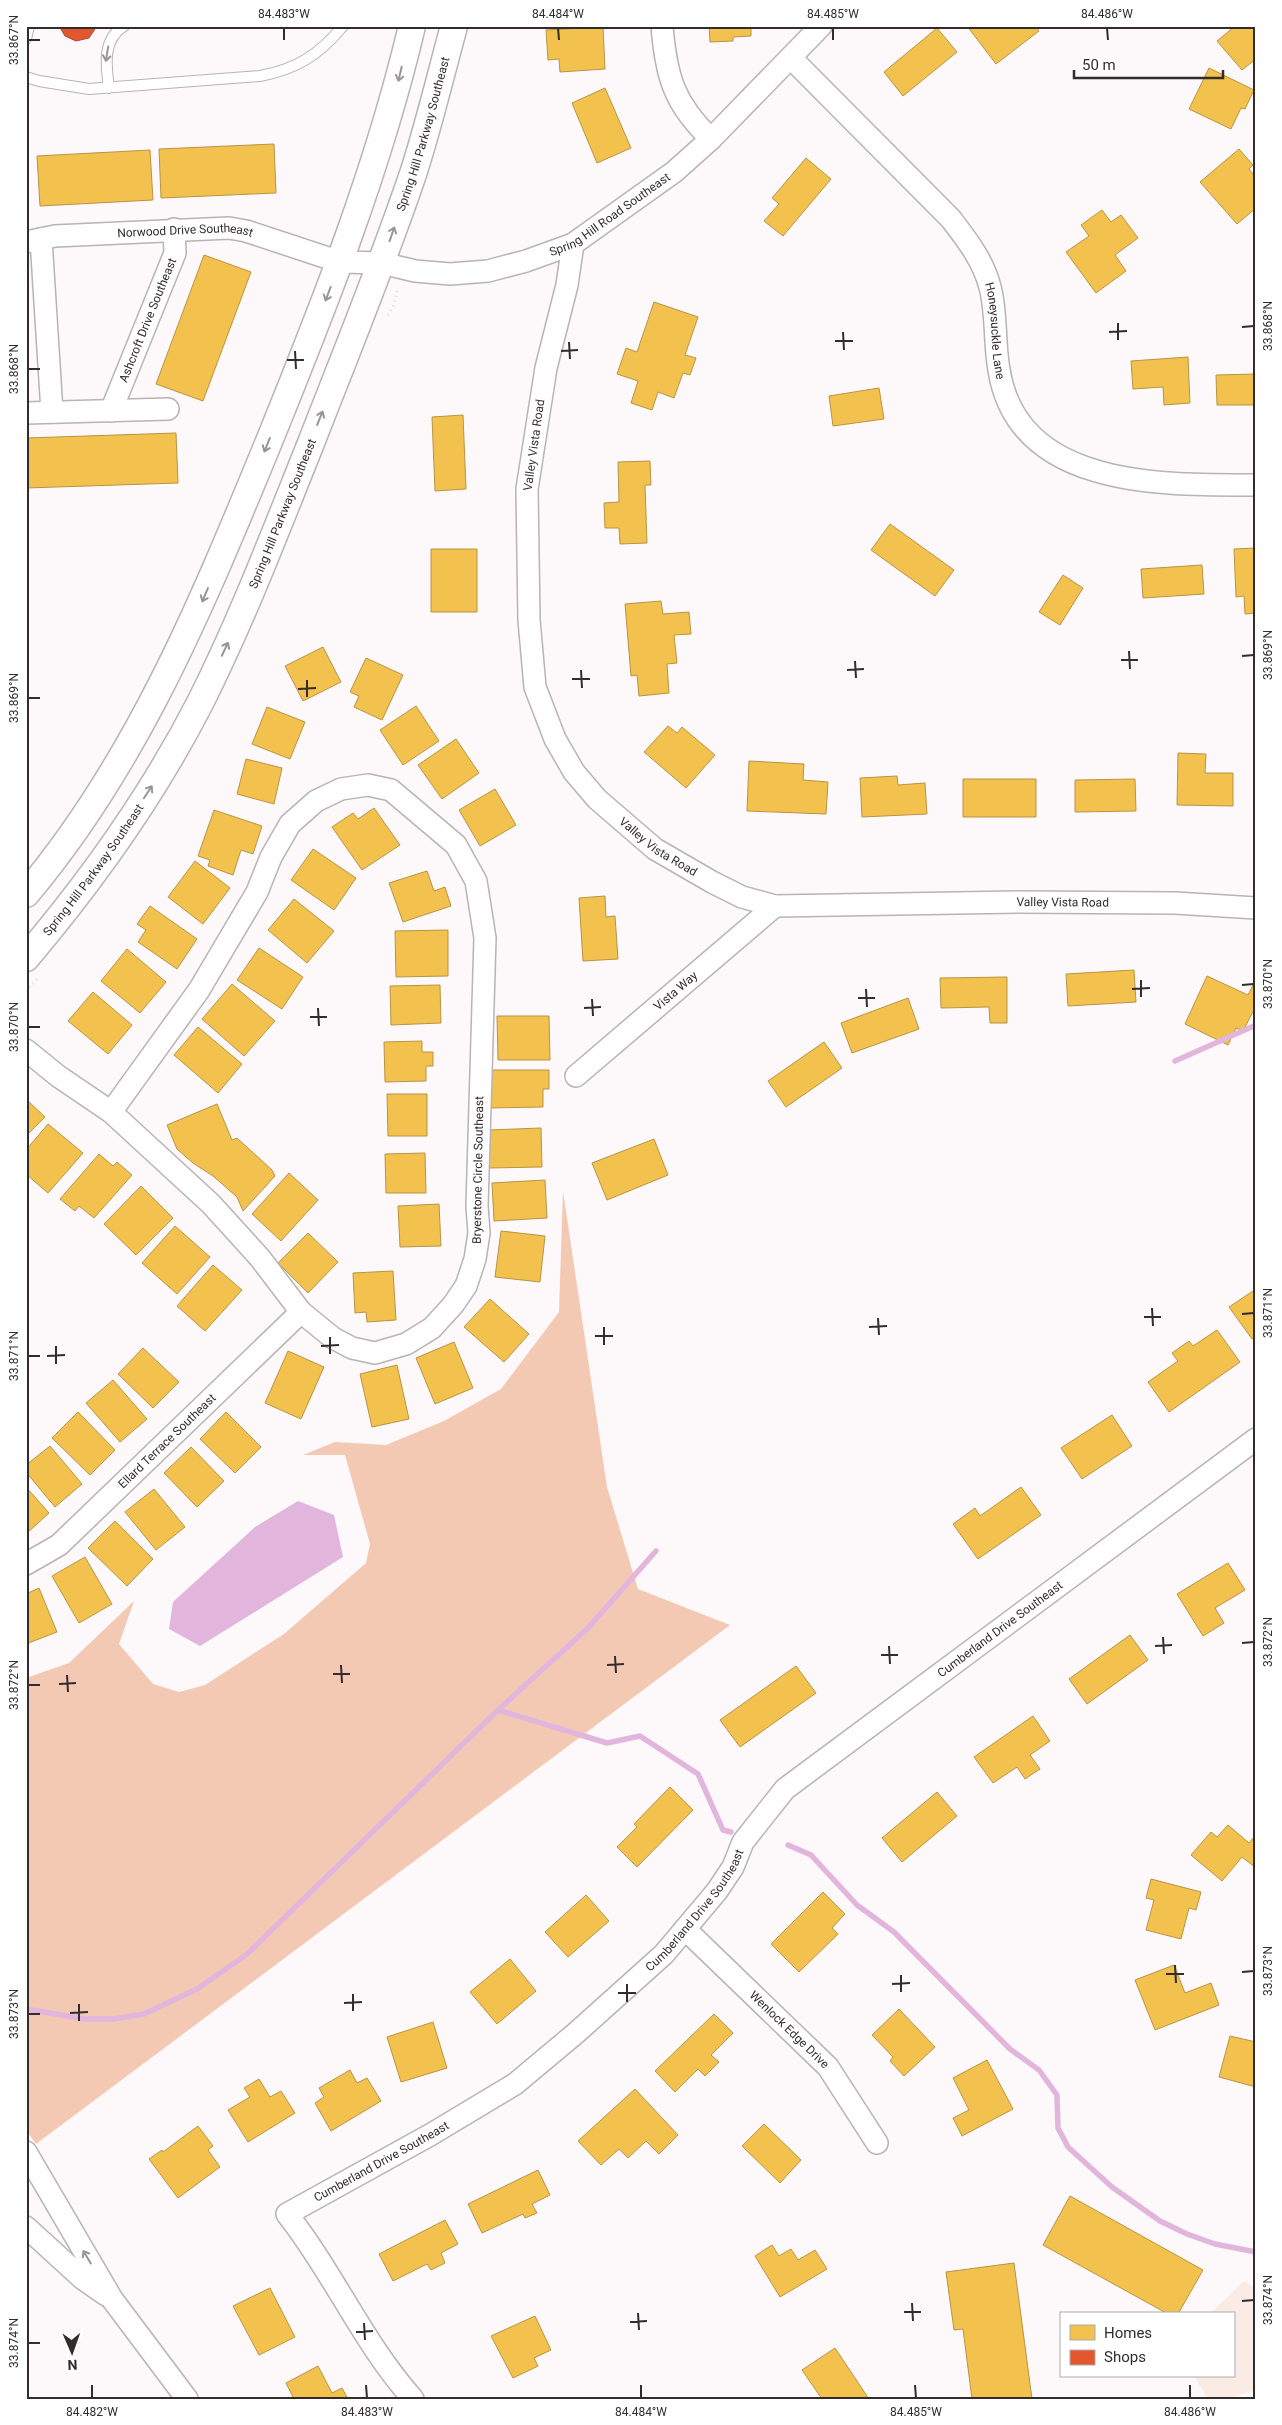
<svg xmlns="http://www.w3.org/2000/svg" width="1282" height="2425" font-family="Roboto,sans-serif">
  <rect width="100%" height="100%" fill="#fdf8f9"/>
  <path fill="#fbebe5" d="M1244 2281 1256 2288V2389L1229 2399H1208L1194 2376H1233V2314H1210Z"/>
  <path fill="#f3c9b4" d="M563 1191 607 1487 638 1589 730 1625 36 2144 26 2130V1678L69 1663 134 1601 119 1644 153 1684 179 1692 205 1685 284 1634 366 1563 370 1544 345 1455H303L335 1442 386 1445 444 1421 501 1389 559 1312Z"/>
  <path fill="#e2b6dc" d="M298 1501 334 1515 343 1557 200 1646 169 1629 173 1602 255 1527Z"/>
  <path fill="#f2c14e" stroke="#b89444" d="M709 26H751V36L733 37V41L710 42Z
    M967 26H1035L1039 31 996 64Z
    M1235 26H1256V59L1242 70 1217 41Z
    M603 27 605 69 560 72 559 59 548 60 546 30Z
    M937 28 957 52 903 96 884 72Z
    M1209 68 1254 90 1245 109 1241 108 1231 129 1189 109Z
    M605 88 631 148 597 163 572 103Z
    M274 144 276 193 161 198 159 149Z
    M1239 149 1253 165 1249 169 1256 178V208L1237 224 1200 182Z
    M150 150 153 200 40 206 37 156Z
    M806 158 831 179 783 236 764 221 779 204 772 198Z
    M1102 210 1111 222 1121 215 1138 238 1115 255 1126 271 1096 293 1066 252 1089 236 1081 225Z
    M204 255 251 272 203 401 156 384Z
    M654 302 698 317 685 355 696 358 690 375 683 373 674 398 658 392 652 410 631 403 638 381 617 374 626 348 637 352Z
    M1188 357 1190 403 1164 405 1163 387 1133 389 1131 361Z
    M1256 374V405H1217L1216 375Z
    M879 388 884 419 833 426 829 396Z
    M463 415 466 489 435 491 432 417Z
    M176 433 178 483 26 488V438Z
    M650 461 651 485H645L647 543 620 544 619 528H605L604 503 619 502 618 462Z
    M890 524 954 570 935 596 871 550Z
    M1255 548 1256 613 1245 614 1244 596 1236 597 1234 549Z
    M431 549H477V612H431Z
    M1202 565 1204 594 1143 598 1141 569Z
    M1063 575 1083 588 1060 625 1039 612Z
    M661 601 663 614 689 612 691 634 674 635 677 663 667 664 669 693 639 696 637 675 631 676 625 604Z
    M323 647 341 682 303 701 285 666Z
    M366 658 403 675 382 720 354 707 359 696 350 692Z
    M416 706 439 741 403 765 380 730Z
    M267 707 305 722 290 759 252 744Z
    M668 726 677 733 682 727 715 755 686 788 644 752Z
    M456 739 479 773 442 799 418 765Z
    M1178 753 1206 754 1205 773H1233V806L1177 805Z
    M246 759 282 768 274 804 237 794Z
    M749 761 804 764 803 780 828 782 826 814 747 811Z
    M897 776 898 785 925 783 927 814 862 817 860 778Z
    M963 779H1036V817H963Z
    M1135 779 1136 811 1075 812V780Z
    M495 789 516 825 480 846 459 810Z
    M374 808 400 845 362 870 332 827 353 813 358 819Z
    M214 810 262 826 253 854 241 850 233 875 208 866 210 860 198 856Z
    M313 849 356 878 334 910 291 880Z
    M195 861 230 888 203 924 168 897Z
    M427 871 434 891 445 887 451 906 403 922 389 883Z
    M605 896 606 917 615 916 618 959 583 961 579 898Z
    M294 899 334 931 307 963 268 930Z
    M150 906 197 939 177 969 138 942 146 930 137 924Z
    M448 930V976L396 977 395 931Z
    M259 948 303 977 282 1009 237 980Z
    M127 949 166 982 140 1013 101 981Z
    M1134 970 1136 1002 1068 1006 1066 974Z
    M1207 976 1248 995 1256 979V1006L1243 1031 1236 1028 1228 1045 1185 1024Z
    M1007 977V1023H990L989 1007 941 1008 940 978Z
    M232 984 275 1021 244 1056 202 1019Z
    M440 985 441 1023 391 1025 390 986Z
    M93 992 132 1025 108 1054 68 1021Z
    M908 998 919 1029 852 1053 841 1023Z
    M497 1016H549L550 1060H498Z
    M198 1027 242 1064 218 1093 174 1055Z
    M422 1041V1052H433V1066H426V1081L385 1082 384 1042Z
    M824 1042 842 1068 786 1107 768 1081Z
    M489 1070H549V1089H543V1107L489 1108Z
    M387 1094H427V1136H388Z
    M26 1099 45 1117 26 1136Z
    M217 1104 232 1140 237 1138 272 1170 275 1176 243 1211 237 1197 213 1176 193 1163 177 1149 167 1125Z
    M48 1124 83 1153 48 1193 26 1174V1150Z
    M541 1128 542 1167 489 1168 488 1130Z
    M654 1139 668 1175 607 1200 592 1163Z
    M425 1153 426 1193H386L385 1154Z
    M99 1154 113 1166 117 1162 132 1175 94 1218 79 1206 75 1211 60 1199Z
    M289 1173 318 1200 281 1241 252 1214Z
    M545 1180 547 1218 494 1221 492 1183Z
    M141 1186 173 1218 136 1255 104 1224Z
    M439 1204 441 1246 400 1247 398 1206Z
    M175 1226 210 1257 177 1294 142 1263Z
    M501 1231 545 1236 540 1282 495 1277Z
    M308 1233 338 1262 308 1293 278 1263Z
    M213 1265 242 1290 205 1331 177 1306Z
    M393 1271 396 1320 367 1322 366 1312 355 1313 353 1273Z
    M1256 1289V1337L1252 1339 1229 1307Z
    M490 1299 529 1334 504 1362 464 1327Z
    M1217 1330 1240 1362 1169 1412 1148 1382 1178 1361 1172 1353 1189 1341 1193 1346Z
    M454 1342 473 1388 435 1404 416 1358Z
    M143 1348 179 1382 153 1408 118 1374Z
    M288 1351 324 1367 301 1419 265 1403Z
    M397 1365 409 1419 372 1427 360 1374Z
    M113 1380 147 1419 120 1442 86 1403Z
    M78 1412 115 1450 90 1475 52 1438Z
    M226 1412 261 1447 235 1473 200 1439Z
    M1112 1415 1132 1446 1082 1479 1061 1448Z
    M50 1446 82 1484 55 1507 26 1472V1465Z
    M191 1447 224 1481 197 1507 164 1473Z
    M26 1487 49 1513 26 1534Z
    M1021 1487 1041 1515 978 1559 953 1524 975 1508 980 1516Z
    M154 1489 185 1527 156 1550 125 1512Z
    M115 1521 153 1559 127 1586 88 1548Z
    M85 1557 112 1604 79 1623 52 1576Z
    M1228 1563 1245 1590 1215 1608 1224 1623 1203 1636 1177 1594Z
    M39 1588 57 1632 26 1644V1594Z
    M1130 1635 1148 1660 1087 1704 1069 1679Z
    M796 1666 816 1693 740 1747 720 1720Z
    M1033 1716 1050 1741 1030 1755 1040 1769 1025 1779 1017 1767 993 1783 974 1757Z
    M670 1787 693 1810 637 1867 617 1847 637 1827 634 1824Z
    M937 1792 957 1816 902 1862 882 1838Z
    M1228 1825 1249 1843 1254 1837 1256 1838V1868L1242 1857 1222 1881 1191 1855 1211 1832 1217 1837Z
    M1151 1879 1201 1892 1196 1910 1189 1908 1181 1939 1146 1930 1154 1900 1146 1898Z
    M823 1892 845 1914 832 1928 838 1934 799 1972 771 1944Z
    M586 1895 609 1921 568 1957 545 1932Z
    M510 1959 536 1991 497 2024 470 1992Z
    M1174 1965 1185 1993 1211 1983 1219 2005 1155 2030 1135 1980Z
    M899 2009 935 2047 904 2076 890 2061 893 2057 872 2035Z
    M714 2014 733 2033 711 2055 719 2062 705 2076 698 2069 675 2092 655 2071Z
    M433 2022 447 2068 401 2082 387 2037Z
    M1230 2036 1256 2042V2087L1219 2077Z
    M987 2060 1013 2109 962 2136 953 2118 969 2110 953 2078Z
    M350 2070 357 2083 367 2078 381 2101 331 2131 315 2103 324 2097 319 2088Z
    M259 2079 270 2097 281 2091 295 2113 248 2142 228 2110 250 2097 244 2088Z
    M635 2089 678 2135 659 2154 646 2141 628 2158 619 2149 601 2165 578 2141Z
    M764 2124 801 2160 780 2183 742 2146Z
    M198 2126 213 2146 208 2150 220 2167 178 2198 149 2159 162 2150 163 2152Z
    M538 2170 550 2195 532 2204 537 2213 525 2218 523 2214 482 2233 468 2204Z
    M1070 2196 1203 2270 1178 2314H1168L1043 2245Z
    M445 2220 458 2244 441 2253 445 2263 431 2270 427 2264 393 2281 379 2254Z
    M772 2245 779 2256 791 2249 798 2260 815 2250 827 2269 780 2297 755 2256Z
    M1014 2263 1032 2399H972L963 2329 954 2330 946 2272Z
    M270 2288 295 2337 259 2355 233 2306Z
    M535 2316 551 2350 534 2358 538 2366 513 2378 491 2336Z
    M835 2348 869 2399H822L802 2370Z
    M318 2366 332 2393 342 2388 348 2399H294L286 2383Z"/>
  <path fill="#e4572e" stroke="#af4a2e" d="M59 26H97L89 38 76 41 65 36Z"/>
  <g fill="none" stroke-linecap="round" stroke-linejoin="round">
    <path stroke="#e2b6dc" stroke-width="5.5" d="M1175 1061 1256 1025
      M498 1710 607 1743 640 1736 698 1774 723 1830 731 1832
      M788 1845 811 1855 857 1905 894 1932 1010 2049 1039 2070 1057 2095 1058 2128 1068 2147 1112 2187 1160 2221 1187 2234 1215 2244 1256 2252
      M26 2009 85 2019H114L144 2014 197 1989 246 1955 498 1710 588 1628 656 1551"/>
    <g stroke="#b8b3b4" stroke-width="12">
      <path id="service" d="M26 39 29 26
        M26 77 39 81 89 89 260 76C297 69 319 55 343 26
        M109 88C106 66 102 39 124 26"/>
    </g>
    <g stroke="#b8b3b4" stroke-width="24">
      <g id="minor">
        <path d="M662 26C666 76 674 104 711 139"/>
        <path id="s1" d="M791 58 951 219C967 240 983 260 990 287 997 313 994 343 999 370 1018 489 1164 485 1256 485"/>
        <path d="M41 239 52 412"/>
        <path id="s2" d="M26 242 55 236 229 228 246 231 340 262 382 263 415 271 450 274 488 271 526 261 573 244 674 172 711 139 821 26"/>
        <path id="s3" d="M573 244 567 285 546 368 527 489 529 620 535 687 555 739 574 772 597 799 655 849 712 882 742 897 775 906 1018 902 1175 903 1256 908"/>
        <path id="s4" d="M111 411 175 253 174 229"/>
        <path d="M26 413 168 409"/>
        <path d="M368 785 391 790 456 845 476 881 485 938 477 1206 479 1233 475 1259 466 1286 453 1305 432 1328 406 1344 375 1353 352 1348 333 1338 301 1312 260 1258 211 1204 111 1112 199 990 257 892 271 857 290 824 316 801 341 789Z"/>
        <path d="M26 1050 58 1076 111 1112"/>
        <path id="s5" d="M576 1076 775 906"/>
        <path id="s6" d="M26 1564 59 1545 301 1312"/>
        <path id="s7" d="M685 1929 828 2067 877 2143"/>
        <path d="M26 2152 112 2299 187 2399"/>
        <path d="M26 2227 83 2279 106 2295"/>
        <path id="s8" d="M413 2399C363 2343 333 2272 287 2214L430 2135 515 2084 576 2033 664 1954 717 1891 733 1867 743 1842 785 1789 1256 1439"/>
      </g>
    </g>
    <g stroke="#b8b3b4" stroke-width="29">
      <g id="tertiary">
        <path d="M26 894C139 760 204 599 270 439 325 303 378 170 412 26"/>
        <path id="s9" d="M26 958C93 879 154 793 201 701 243 617 276 530 311 443 346 353 383 263 414 171 429 124 441 74 454 26"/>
      </g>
    </g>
    <path stroke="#dedddd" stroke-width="3" stroke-dasharray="1 4" stroke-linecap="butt" d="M388 315 394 305 397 291
      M26 991 37 979"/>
    <use href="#service" stroke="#fffefe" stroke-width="10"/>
    <use href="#minor" stroke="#fffefe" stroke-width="21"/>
    <use href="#tertiary" stroke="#fffefe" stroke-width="26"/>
  </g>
  <defs><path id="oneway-shaft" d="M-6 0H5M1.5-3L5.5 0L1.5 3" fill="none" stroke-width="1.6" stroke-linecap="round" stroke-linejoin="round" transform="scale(1.25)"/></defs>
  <g stroke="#989596">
    <use href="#oneway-shaft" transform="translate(107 54) rotate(99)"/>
    <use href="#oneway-shaft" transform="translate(400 74) rotate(103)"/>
    <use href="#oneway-shaft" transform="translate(392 234) rotate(-71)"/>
    <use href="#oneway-shaft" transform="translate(328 294) rotate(111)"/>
    <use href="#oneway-shaft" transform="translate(320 418) rotate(-68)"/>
    <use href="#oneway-shaft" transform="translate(267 445) rotate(112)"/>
    <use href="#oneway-shaft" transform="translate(205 595) rotate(113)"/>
    <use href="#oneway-shaft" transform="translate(225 649) rotate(-65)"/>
    <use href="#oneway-shaft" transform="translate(148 792) rotate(-57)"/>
    <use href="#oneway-shaft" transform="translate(87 2257) rotate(-121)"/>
  </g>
  <path fill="none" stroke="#322c2d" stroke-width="2" d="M284 28V40M558 28 559 40M833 28V40M1107 28 1108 40M28 40H40M1118 323V340M1242 327 1254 326M843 332 844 350M1109 332 1127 331M835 341H853M569 342 570 359M295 351 296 369M561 351 578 350M287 360H304M28 369H40M1129 651 1130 669M1242 656 1254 655M1121 660H1138M855 661 856 678M581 670 582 688M847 670 864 669M572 679H590M307 680V697M298 689 316 688M28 698H40M1141 980V997M1242 985 1254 984M866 989 867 1007M1132 989 1150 988M858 998H875M592 999 593 1016M318 1008 319 1026M584 1008 601 1007M310 1017H327M28 1027H40M1152 1308 1153 1326M1242 1314 1254 1313M1144 1317H1161M878 1318 879 1335M604 1327V1345M869 1327 887 1326M595 1336H613M330 1337V1354M56 1346V1364M321 1346 339 1345M28 1356H40M47 1356 65 1355M1163 1637 1164 1654M1242 1643 1254 1642M889 1646 890 1664M1155 1646 1172 1645M881 1655H898M615 1656 616 1673M341 1665 342 1683M607 1665 624 1664M333 1674H350M67 1675 68 1692M59 1684 76 1683M28 1685H40M1175 1965 1176 1983M1242 1972 1254 1971M1166 1974H1184M901 1975V1992M627 1984V2002M892 1984 910 1983M618 1993H636M353 1994V2011M344 2003 362 2002M79 2004V2021M70 2013 88 2012M28 2014H40M1242 2301 1254 2300M912 2303 913 2321M904 2312H921M638 2313 639 2330M630 2322 647 2321M364 2323 365 2340M356 2332 373 2331M28 2343H40M92 2385V2398M366 2385 367 2398M641 2385V2398M915 2385 916 2398M1190 2385V2398"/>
  <g text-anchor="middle" stroke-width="5" stroke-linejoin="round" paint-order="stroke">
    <g font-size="12" fill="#322c2d" stroke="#fff">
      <text dy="4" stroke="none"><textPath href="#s9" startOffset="921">Spring Hill Parkway Southeast</textPath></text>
      <text dy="4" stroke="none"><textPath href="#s2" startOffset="605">Spring Hill Road Southeast</textPath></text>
      <text dy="4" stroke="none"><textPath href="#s2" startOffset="160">Norwood Drive Southeast</textPath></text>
      <text dy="4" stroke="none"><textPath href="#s4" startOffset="98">Ashcroft Drive Southeast</textPath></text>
      <text dy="4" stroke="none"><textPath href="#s1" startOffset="350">Honeysuckle Lane</textPath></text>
      <text transform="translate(534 445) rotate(-82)" y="4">Valley Vista Road</text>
      <text dy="4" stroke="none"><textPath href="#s9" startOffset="516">Spring Hill Parkway Southeast</textPath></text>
      <text dy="4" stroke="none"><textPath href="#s3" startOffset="655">Valley Vista Road</textPath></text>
      <text dy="4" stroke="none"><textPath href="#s9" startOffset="111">Spring Hill Parkway Southeast</textPath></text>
      <text dy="4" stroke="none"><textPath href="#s3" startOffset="1075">Valley Vista Road</textPath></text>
      <text dy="4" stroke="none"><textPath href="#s5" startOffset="131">Vista Way</textPath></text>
      <text transform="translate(478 1170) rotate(-89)" y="4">Bryerstone Circle Southeast</text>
      <text dy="4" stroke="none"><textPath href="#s6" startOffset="188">Ellard Terrace Southeast</textPath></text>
      <text dy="4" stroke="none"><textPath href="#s8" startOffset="1158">Cumberland Drive Southeast</textPath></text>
      <text dy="4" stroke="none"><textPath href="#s8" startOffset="738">Cumberland Drive Southeast</textPath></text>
      <text dy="4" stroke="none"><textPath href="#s7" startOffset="145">Wenlock Edge Drive</textPath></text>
      <text dy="4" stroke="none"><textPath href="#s8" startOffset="332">Cumberland Drive Southeast</textPath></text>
    </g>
  </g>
  <rect width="1282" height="2425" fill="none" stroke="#ffffff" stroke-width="55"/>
  <rect x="1060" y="2312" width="175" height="65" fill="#ffffff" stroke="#adabab"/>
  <rect x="1070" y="2325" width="25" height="15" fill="#f2c14e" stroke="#adabab"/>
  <text x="1104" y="2338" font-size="15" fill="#322c2d">Homes</text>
  <rect x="1070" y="2350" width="25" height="15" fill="#e4572e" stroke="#adabab"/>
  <text x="1104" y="2362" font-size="15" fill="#322c2d">Shops</text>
  <g transform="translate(72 2352) rotate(178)" stroke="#ffffff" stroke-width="4" paint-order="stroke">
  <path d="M0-4L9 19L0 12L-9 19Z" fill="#322c2d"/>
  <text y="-8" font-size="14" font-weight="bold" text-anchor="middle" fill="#322c2d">N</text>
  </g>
  <path d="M1074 70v8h149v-8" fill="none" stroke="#322c2d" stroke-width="2.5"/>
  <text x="1082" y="70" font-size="15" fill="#322c2d" stroke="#ffffff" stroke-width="4" paint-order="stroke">50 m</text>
  <rect x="28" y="28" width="1226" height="2370" fill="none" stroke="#322c2d" stroke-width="2"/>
  <g font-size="12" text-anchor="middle" fill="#322c2d">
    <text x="284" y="18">84.483°W</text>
    <text x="558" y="18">84.484°W</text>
    <text x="833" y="18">84.485°W</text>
    <text x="1107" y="18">84.486°W</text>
    <text transform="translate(14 40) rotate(-90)" y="4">33.867°N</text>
    <text transform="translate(1268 326) rotate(-90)" y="4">33.868°N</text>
    <text transform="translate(14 369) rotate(-90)" y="4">33.868°N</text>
    <text transform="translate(1268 655) rotate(-90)" y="4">33.869°N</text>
    <text transform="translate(14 698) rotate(-90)" y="4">33.869°N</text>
    <text transform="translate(1268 984) rotate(-90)" y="4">33.870°N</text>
    <text transform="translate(14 1027) rotate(-90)" y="4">33.870°N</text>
    <text transform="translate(1268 1313) rotate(-90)" y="4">33.871°N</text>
    <text transform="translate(14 1356) rotate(-90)" y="4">33.871°N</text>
    <text transform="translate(1268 1642) rotate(-90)" y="4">33.872°N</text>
    <text transform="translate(14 1685) rotate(-90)" y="4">33.872°N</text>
    <text transform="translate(1268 1971) rotate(-90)" y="4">33.873°N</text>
    <text transform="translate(14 2014) rotate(-90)" y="4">33.873°N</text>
    <text transform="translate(1268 2300) rotate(-90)" y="4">33.874°N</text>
    <text transform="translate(14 2343) rotate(-90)" y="4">33.874°N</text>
    <text x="92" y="2416">84.482°W</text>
    <text x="367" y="2416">84.483°W</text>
    <text x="641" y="2416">84.484°W</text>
    <text x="916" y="2416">84.485°W</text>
    <text x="1190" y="2416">84.486°W</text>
  </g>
</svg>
